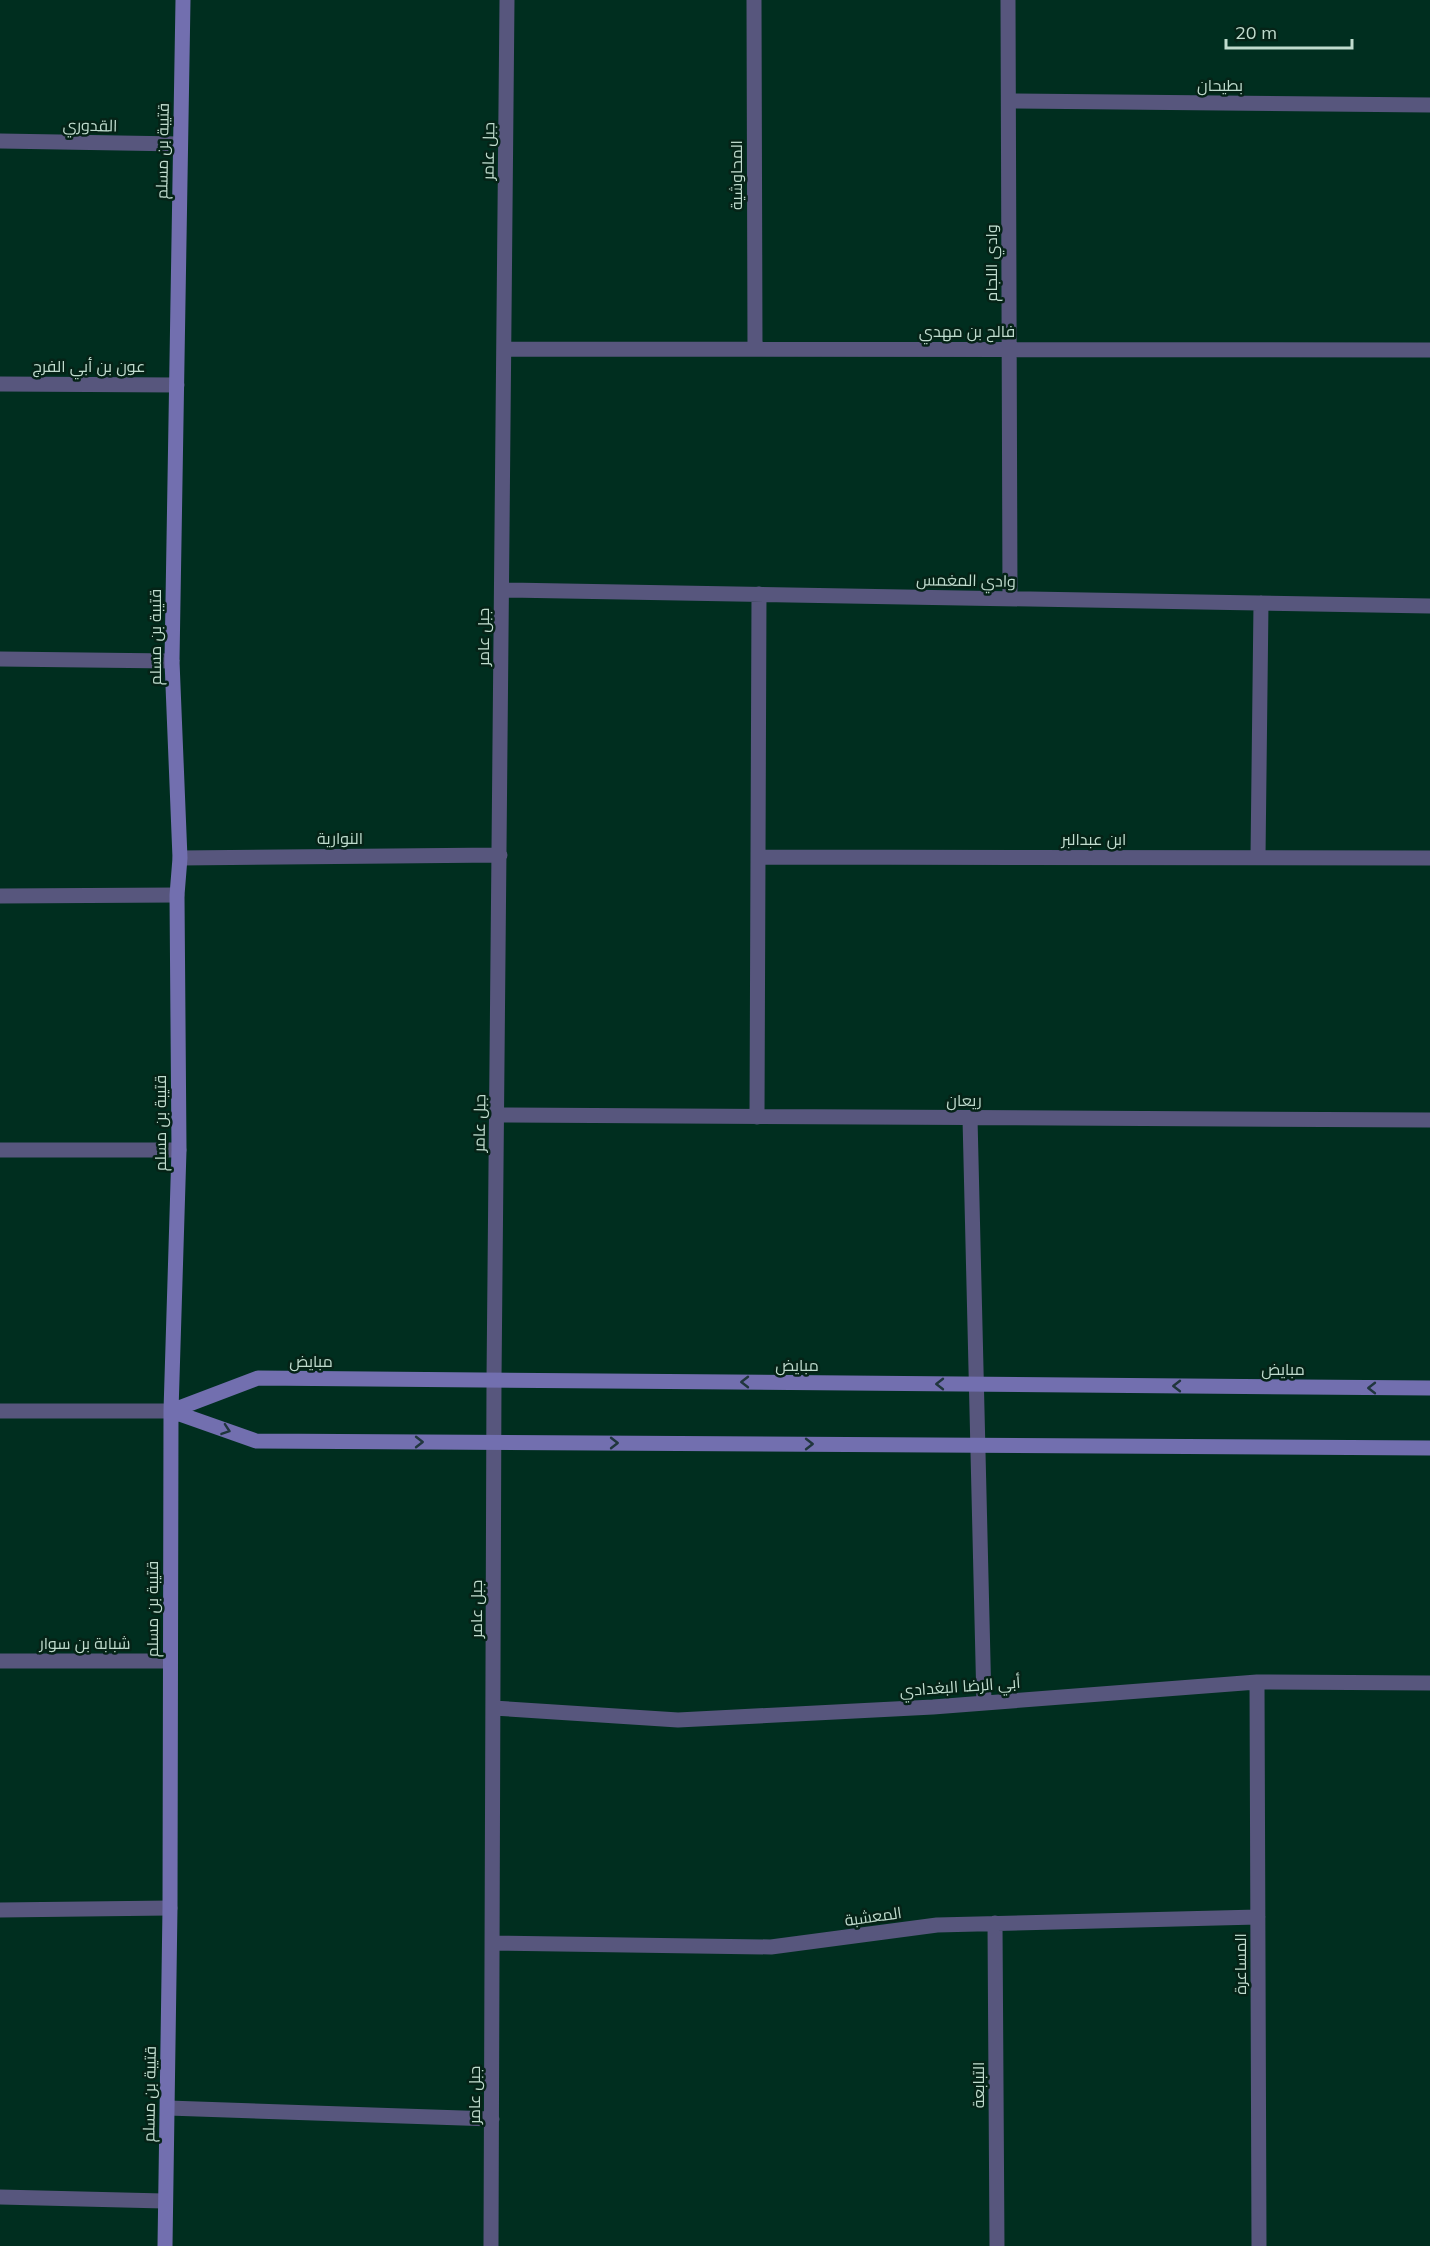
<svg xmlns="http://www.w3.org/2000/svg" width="1430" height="2246" font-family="Mulish,Cairo,sans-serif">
  <rect width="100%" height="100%" fill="#002e1f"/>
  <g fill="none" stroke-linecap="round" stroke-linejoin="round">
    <path stroke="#57567d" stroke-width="15" d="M754 0 755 349
      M1008 0 1010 599
      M1009 101 1430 105
      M0 141 180 144
      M504 349 1430 350
      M0 384 177 385
      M502 590 1430 606
      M0 659 172 661
      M758 857 1430 858
      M1258 857 1261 603
      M180 858 500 855
      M0 896 177 895
      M497 1115 1430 1120
      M757 1117 759 594
      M970 1118 984 1703
      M0 1150H179
      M0 1411H171
      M0 1661H170
      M1257 1682 1259 2246
      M493 1708 678 1720 933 1707 1257 1682 1430 1683
      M0 1910 170 1908
      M995 1923 997 2246
      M492 1943 771 1947 937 1925 1258 1917
      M168 2108 492 2119
      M0 2197 164 2201
      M491 2246 494 1380 507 0"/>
    <path stroke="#726faf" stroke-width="15" d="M171 1411 258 1378 1430 1388
      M171 1411 256 1441 1430 1448
      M165 2246 170 1908 171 1411 179 1150 177 895 180 858 172 661 183 0"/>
  </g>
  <defs><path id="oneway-chevron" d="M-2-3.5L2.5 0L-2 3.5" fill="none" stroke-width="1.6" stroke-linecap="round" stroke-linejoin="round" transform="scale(1.5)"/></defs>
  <g stroke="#20363d">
    <use href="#oneway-chevron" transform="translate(745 1382) rotate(-180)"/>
    <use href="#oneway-chevron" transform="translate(940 1384) rotate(-180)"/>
    <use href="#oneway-chevron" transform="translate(1177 1386) rotate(-180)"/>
    <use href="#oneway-chevron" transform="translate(1372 1388) rotate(-180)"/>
    <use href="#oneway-chevron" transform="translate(226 1430) rotate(19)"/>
    <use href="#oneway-chevron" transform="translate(419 1442)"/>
    <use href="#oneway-chevron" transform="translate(614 1443)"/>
    <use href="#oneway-chevron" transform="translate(809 1444)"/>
  </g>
  <g text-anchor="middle" stroke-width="5" stroke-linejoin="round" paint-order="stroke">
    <g font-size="16" fill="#c0dcce" stroke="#052317">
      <text x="1220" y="91">بطيحان</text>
      <text transform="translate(90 125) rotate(1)" y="6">القدوري</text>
      <text transform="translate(162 151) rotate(-89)" y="6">قتيبة بن مسلم</text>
      <text transform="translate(488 151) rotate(-89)" y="6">جبل عامر</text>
      <text transform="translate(736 175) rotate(-90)" y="6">المحاوشية</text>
      <text transform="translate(991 263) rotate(-90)" y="6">وادي اللجام</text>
      <text x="967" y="337">فالح بن مهدي</text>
      <text x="89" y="372">عون بن أبي الفرج</text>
      <text transform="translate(966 580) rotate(1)" y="6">وادي المغمس</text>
      <text transform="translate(155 637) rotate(-90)" y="6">قتيبة بن مسلم</text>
      <text transform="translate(483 637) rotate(-90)" y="6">جبل عامر</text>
      <text x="340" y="844">النوارية</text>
      <text x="1094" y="845">ابن عبدالبر</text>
      <text x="964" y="1106">ريعان</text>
      <text transform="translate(160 1123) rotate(-90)" y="6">قتيبة بن مسلم</text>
      <text transform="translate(479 1123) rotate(-89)" y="6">جبل عامر</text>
      <text x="311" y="1367">مبايض</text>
      <text x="797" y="1371">مبايض</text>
      <text x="1283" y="1375">مبايض</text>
      <text transform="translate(152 1609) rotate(-90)" y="6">قتيبة بن مسلم</text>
      <text transform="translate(476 1609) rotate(-90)" y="6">جبل عامر</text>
      <text x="85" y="1649">شبابة بن سوار</text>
      <text transform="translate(960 1686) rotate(-4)" y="6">أبي الرضا البغدادي</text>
      <text transform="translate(873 1916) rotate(-8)" y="6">المعشبة</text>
      <text transform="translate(1240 1964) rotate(-90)" y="6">المساعرة</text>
      <text transform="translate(978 2085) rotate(-90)" y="6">التبابعة</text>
      <text transform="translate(149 2094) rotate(-89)" y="6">قتيبة بن مسلم</text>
      <text transform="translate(474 2095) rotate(-90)" y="6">جبل عامر</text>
    </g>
  </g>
  <path d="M1226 39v9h126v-9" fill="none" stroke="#c0dcce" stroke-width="3"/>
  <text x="1235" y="39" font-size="18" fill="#c0dcce" stroke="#052317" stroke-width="4.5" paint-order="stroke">20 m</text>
</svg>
